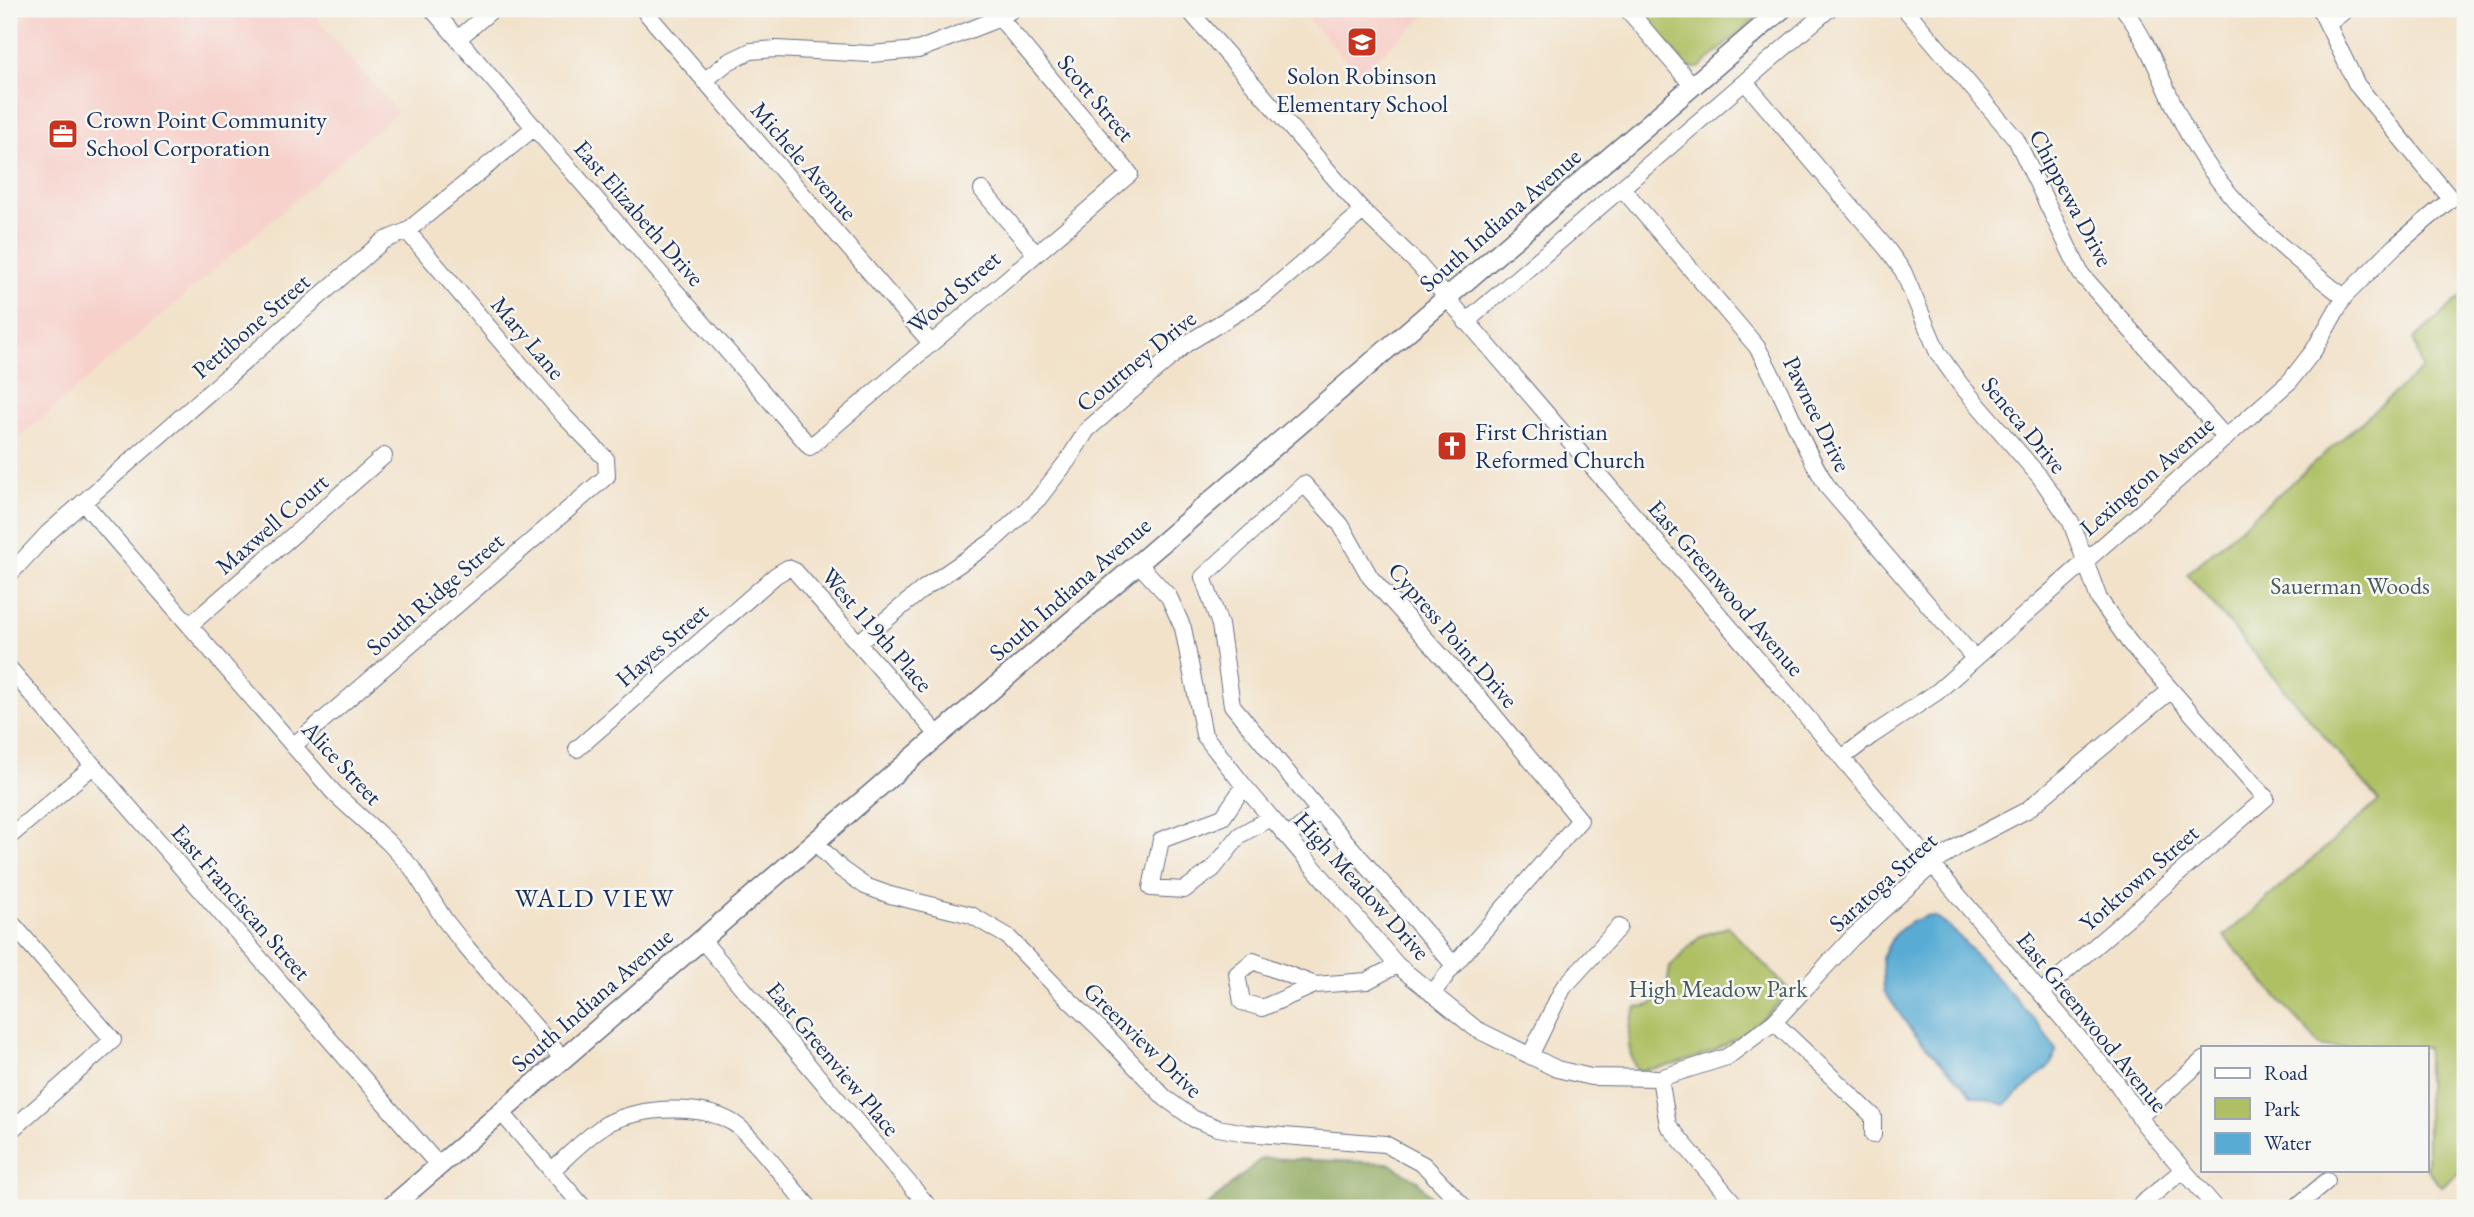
<svg xmlns="http://www.w3.org/2000/svg" width="2474" height="1217" font-family="'EB Garamond',serif">
  <rect width="100%" height="100%" fill="#f6f6f2"/>
  <filter id="ink" filterUnits="userSpaceOnUse"><feTurbulence type="fractalNoise" baseFrequency=".0143" numOctaves="2"/><feDisplacementMap in="SourceGraphic" scale="14" xChannelSelector="R" yChannelSelector="G"/><feConvolveMatrix kernelMatrix="1 2 1 2 8 2 1 2 1" color-interpolation-filters="sRGB"/></filter>
  <filter id="wash" filterUnits="userSpaceOnUse"><feTurbulence type="fractalNoise" baseFrequency=".00686" numOctaves="4" result="noise"/><feDisplacementMap in="SourceGraphic" scale="28" xChannelSelector="R" yChannelSelector="G"/><feGaussianBlur stdDeviation="1.57" result="paint"/><feColorMatrix in="noise" values="0 0 0 0 0 0 0 0 0 0 0 0 0 0 0 0 0 1.4 0 .05"/><feComposite in="paint" operator="in"/></filter>
  <g filter="url(#wash)">
    <rect width="100%" height="100%" fill="#f2e2ca"/>
    <path fill="#f7d0ca" d="M35 9H309L397 112 9 447V32Z
      M1299 9H1433L1358 74Z"/>
    <path fill="#afc064" stroke="#657861" stroke-width="2" d="M1637 9H1766L1699 68H1688Z
      M2465 293V1167L2442 1187 2427 1169V1047H2321L2224 936 2379 801 2187 574 2422 369 2414 339Z
      M1728 927 1789 990C1785 998 1777 1004 1771 1011 1733 1048 1689 1065 1637 1071 1626 1048 1626 1031 1636 1008L1651 1005 1667 987 1670 967 1700 936Z"/>
    <path fill="#8ba65a" stroke="#536a5c" stroke-width="2" d="M1262 1158 1388 1163 1417 1180 1440 1208H1205Z"/>
    <path fill="#58acd4" stroke="#3a6e99" stroke-width="2" d="M1926 916 1936 917 1956 933 2041 1027 2056 1050 2052 1064 2005 1105 1972 1095 1911 1030 1884 991 1882 957 1894 935 1909 923Z"/>
  </g>
  <g filter="url(#ink)">
    <g fill="none" stroke-linecap="round" stroke-linejoin="round">
      <g stroke="#666e84" stroke-width="18">
        <path id="minor" d="M432 9 810 447 1130 174 1000 18
          M643 9 931 343
          M1188 9 1363 211 1418 264 1842 758 2116 1082 2145 1125 2216 1208
          M1627 9 1693 86
          M1905 9 2016 139 2081 274 2226 438
          M2124 9C2153 48 2166 95 2190 137 2227 204 2284 251 2344 297
          M2328 24 2347 9
          M459 38 493 9
          M704 81 728 62 751 51 776 49 871 54 918 50 1000 18 1013 9
          M1745 82 1887 249 1903 271 1938 353 1960 384 2040 477 2071 522 2099 599 2129 642 2266 798 2041 993
          M1622 188 1757 347C1784 393 1800 444 1829 489L1974 658
          M982 190 1035 253
          M1466 322 1829 9
          M1304 484 1341 525 1370 577 1483 702 1580 820 1454 965 1319 811 1232 705 1220 625 1203 577Z
          M83 502 335 794 388 842 412 868 444 919 466 947 562 1058
          M1137 562 1169 597 1183 628 1204 735 1244 786 1397 965 1476 1029 1557 1069 1591 1077 1660 1078 1727 1057 1774 1022 1852 938 1932 865 1960 845 2027 810 2171 690
          M9 575 48 533 383 241 407 231 535 127
          M190 625 384 456
          M858 643 923 589 993 541 1038 499 1068 460 1087 430 1186 344 1263 297 1363 211
          M9 668 439 1166
          M293 746 607 476 606 459 565 417 407 231
          M577 749 776 575 788 568 795 571 939 736
          M1842 758 1871 736 1937 692 2290 381 2314 350 2344 297 2394 247 2451 199 2357 85 2320 9
          M1244 786 1223 817 1161 840 1151 888 1184 890 1213 869 1240 835 1270 818
          M9 837 93 766
          M1288 837 1319 811
          M815 842 841 869 865 886 890 895 971 915 1007 936 1062 993 1100 1029 1165 1098 1194 1119 1218 1128 1246 1133 1385 1144 1424 1165 1465 1208
          M9 920 113 1040 9 1132
          M701 939 930 1208
          M1315 985 1262 1008 1242 1002 1237 974 1253 961 1315 985 1367 981 1397 965
          M1432 994 1454 965
          M1774 1022 1873 1116V1135
          M1530 1056 1563 988 1619 927
          M1660 1078 1668 1125 1738 1208
          M501 1112 584 1208
          M2139 1117 2203 1060
          M552 1170C569 1155 586 1137 605 1125 638 1106 708 1102 739 1127 764 1149 787 1183 810 1208
          M2137 1208 2183 1170
          M2295 1208 2327 1181"/>
      </g>
      <g stroke="#666e84" stroke-width="22">
        <path id="major" d="M390 1208 1782 9"/>
      </g>
      <use href="#minor" stroke="#fff" stroke-width="16"/>
      <use href="#major" stroke="#fff" stroke-width="19"/>
    </g>
  </g>
  <defs>
    <g id="school-square" transform="scale(1.575)"><rect x="-9" y="-9" width="18" height="18" rx="4" fill="#c8321e" stroke="#f6f6f2"/><path d="M0-5L7-2L0 1L-7-2ZM-4 1L0 2.5L4 1V4Q0 6-4 4Z" fill="#fff"/></g>
    <g id="office-square" transform="scale(1.575)"><rect x="-9" y="-9" width="18" height="18" rx="4" fill="#c8321e" stroke="#f6f6f2"/><path d="M-6-3h4V-5.5h4V-3h4V5H-6ZM-1-4.5V-3h2v-1.5ZM-6 0V1H6V0Z" fill="#fff"/></g>
    <g id="church-square" transform="scale(1.575)"><rect x="-9" y="-9" width="18" height="18" rx="4" fill="#c8321e" stroke="#f6f6f2"/><path d="M-1.2-6h2.4v3.5h3.3v2.4h-3.3V6h-2.4V-.1h-3.3v-2.4h3.3Z" fill="#fff"/></g>
  </defs>
  <g fill-rule="evenodd">
    <use href="#school-square" x="1362" y="42"/>
    <use href="#office-square" x="63" y="134"/>
    <use href="#church-square" x="1452" y="446"/>
  </g>
  <g text-anchor="middle" stroke-width="5" stroke-linejoin="round" paint-order="stroke">
    <g font-size="24" fill="#1b2f5e" stroke="#f6f6f2" text-anchor="start">
      <text x="1362" y="84" text-anchor="middle">Solon Robinson<tspan x="1362" dy="28">Elementary School</tspan></text>
      <text x="86" y="128">Crown Point Community<tspan x="86" dy="28">School Corporation</tspan></text>
      <text x="1475" y="440">First Christian<tspan x="1475" dy="28">Reformed Church</tspan></text>
    </g>
    <g font-size="24" fill="#1b2f5e" stroke="#f6f6f2">
      <text transform="translate(1096 98) rotate(50)" y="8">Scott Street</text>
      <text transform="translate(804 161) rotate(49)" y="8">Michele Avenue</text>
      <text transform="translate(2071 198) rotate(62)" y="8">Chippewa Drive</text>
      <text transform="translate(639 213) rotate(49)" y="8">East Elizabeth Drive</text>
      <text transform="translate(1500 220) rotate(-41)" y="8">South Indiana Avenue</text>
      <text transform="translate(954 292) rotate(-41)" y="8">Wood Street</text>
      <text transform="translate(251 326) rotate(-41)" y="8">Pettibone Street</text>
      <text transform="translate(528 338) rotate(50)" y="8">Mary Lane</text>
      <text transform="translate(1136 361) rotate(-39)" y="8">Courtney Drive</text>
      <text transform="translate(1817 414) rotate(64)" y="8">Pawnee Drive</text>
      <text transform="translate(2024 425) rotate(50)" y="8">Seneca Drive</text>
      <text transform="translate(2147 476) rotate(-41)" y="8">Lexington Avenue</text>
      <text transform="translate(272 524) rotate(-41)" y="8">Maxwell Court</text>
      <text transform="translate(1726 588) rotate(49)" y="8">East Greenwood Avenue</text>
      <text transform="translate(1070 589) rotate(-41)" y="8">South Indiana Avenue</text>
      <text transform="translate(435 594) rotate(-41)" y="8">South Ridge Street</text>
      <text transform="translate(877 630) rotate(49)" y="8">West 119th Place</text>
      <text transform="translate(1453 635) rotate(49)" y="8">Cypress Point Drive</text>
      <text transform="translate(662 645) rotate(-41)" y="8">Hayes Street</text>
      <text transform="translate(342 763) rotate(47)" y="8">Alice Street</text>
      <text transform="translate(2139 878) rotate(-41)" y="8">Yorktown Street</text>
      <text transform="translate(1883 882) rotate(-42)" y="8">Saratoga Street</text>
      <text transform="translate(1362 886) rotate(48)" y="8">High Meadow Drive</text>
      <text transform="translate(241 902) rotate(49)" y="8">East Franciscan Street</text>
      <text transform="translate(592 1000) rotate(-41)" y="8">South Indiana Avenue</text>
      <text transform="translate(2092 1022) rotate(51)" y="8">East Greenwood Avenue</text>
      <text transform="translate(1143 1040) rotate(44)" y="8">Greenview Drive</text>
      <text transform="translate(833 1059) rotate(50)" y="8">East Greenview Place</text>
    </g>
    <g font-size="24" fill="#475a60" stroke="#f6f6f2">
      <text x="2350" y="594">Sauerman Woods</text>
      <text x="1718" y="997">High Meadow Park</text>
    </g>
    <g font-size="26" letter-spacing="2" fill="#1b2f5e" stroke="#f6f6f2">
      <text x="595" y="907">WALD VIEW</text>
    </g>
  </g>
  <rect width="2474" height="1217" fill="none" stroke="#f6f6f2" stroke-width="35"/>
  <rect x="2201" y="1046" width="228" height="126" fill="#f6f6f2" stroke="#9ea6b7" stroke-width="2"/>
  <rect x="2215" y="1068" width="35" height="10" fill="#ffffff" stroke="#9ea6b7" stroke-width="2"/>
  <text x="2264" y="1080" font-size="21" fill="#1b2f5e">Road</text>
  <rect x="2215" y="1098" width="35" height="21" fill="#afc064" stroke="#9ea6b7" stroke-width="2"/>
  <text x="2264" y="1116" font-size="21" fill="#1b2f5e">Park</text>
  <rect x="2215" y="1133" width="35" height="21" fill="#58acd4" stroke="#9ea6b7" stroke-width="2"/>
  <text x="2264" y="1150" font-size="21" fill="#1b2f5e">Water</text>
</svg>
